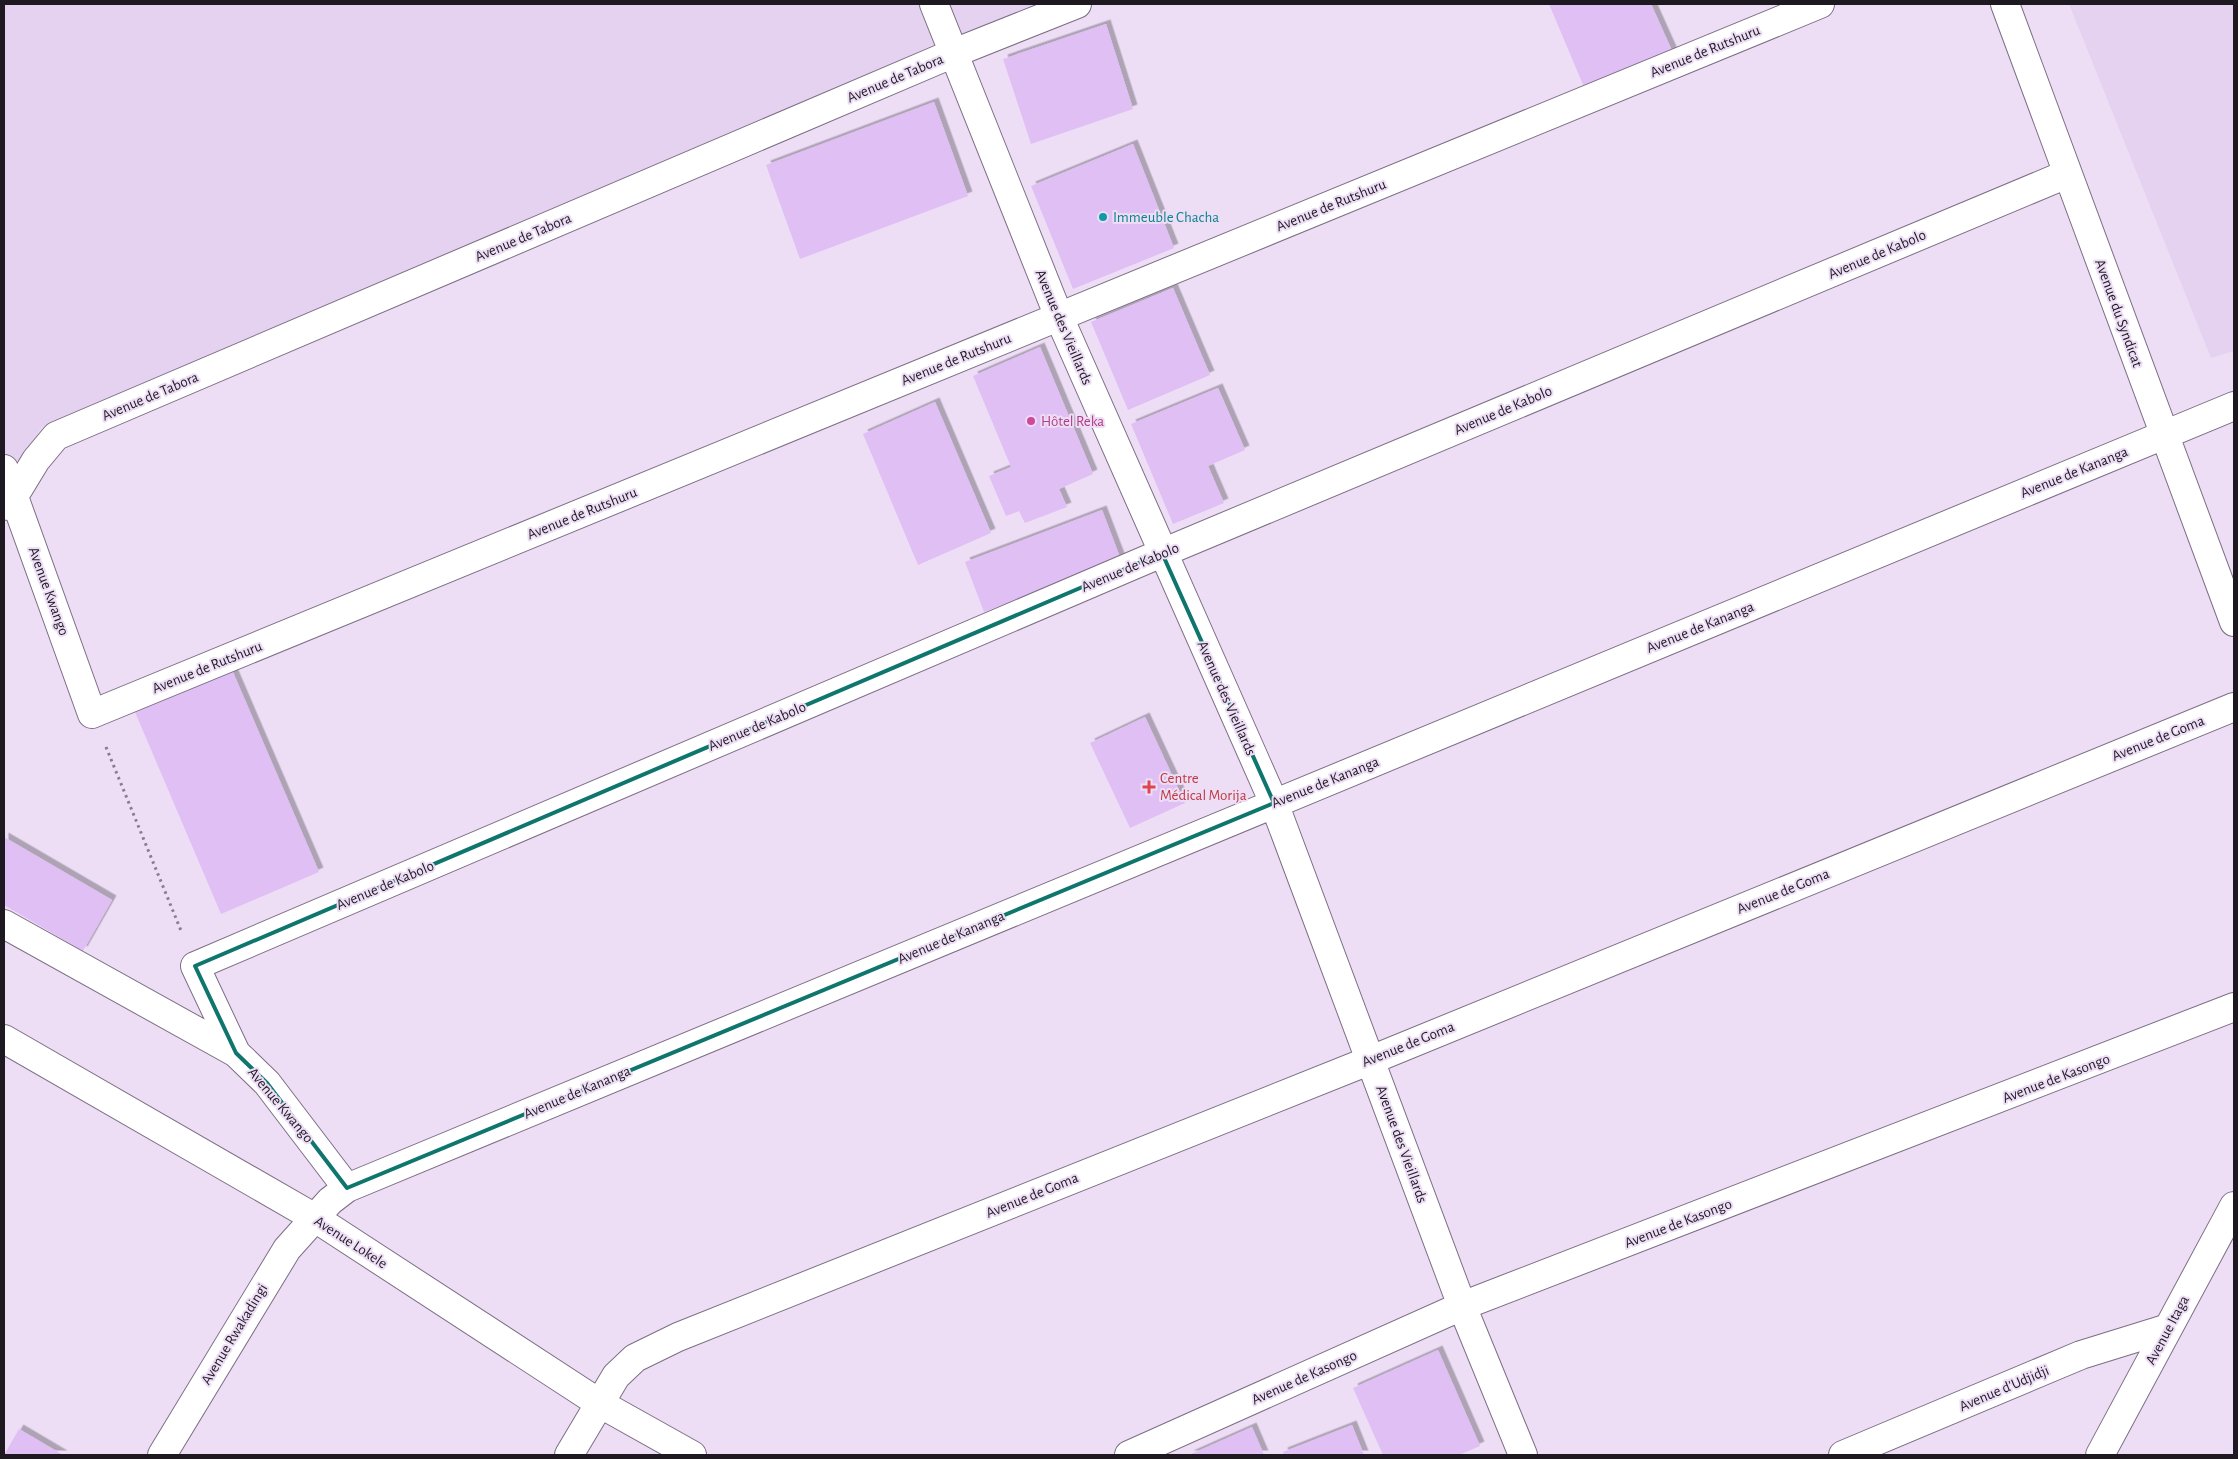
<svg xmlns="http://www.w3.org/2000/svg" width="2238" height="1459" font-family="'Alegreya Sans',sans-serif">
  <defs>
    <filter id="shadow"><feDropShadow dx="4.5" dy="-4.5" stdDeviation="0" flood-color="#0004"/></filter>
  </defs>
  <rect width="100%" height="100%" fill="#eddef6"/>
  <path fill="#e5d2f1" d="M4 4H1075L42 427 4 489Z
    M2069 4H2234V351L2211 358Z"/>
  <path fill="#e0bff4" filter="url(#shadow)" d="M1549 4H1651L1673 53 1584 87Z
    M1106 24 1133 109 1031 144 1003 59Z
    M934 102 968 196 800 259 766 165Z
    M1133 144 1174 248 1073 289 1031 186Z
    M1173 288 1210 375 1128 410 1091 322Z
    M1040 347 1093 474 1059 489 1067 507 1025 523 1019 511 1006 516 989 476 1011 467 973 376Z
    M1218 388 1245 450 1208 466 1224 503 1173 524 1131 424Z
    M935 402 991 533 918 565 863 434Z
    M1102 510 1121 560 984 612 965 562Z
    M232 670 319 872 221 914 135 712Z
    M1145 717 1185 803 1130 828 1090 743Z
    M4 837 112 900 83 951 4 905Z
    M1438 1350 1480 1446 1459 1455H1383L1353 1388Z
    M1352 1425 1364 1455H1284L1283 1452Z
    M1252 1427 1264 1455H1189Z
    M19 1429 63 1455H4Z"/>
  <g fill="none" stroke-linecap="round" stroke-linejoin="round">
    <g stroke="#7c6f84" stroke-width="30">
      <path id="minor" d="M934 4 1059 317 1274 803 1462 1306 1523 1455
        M2005 4 2234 622
        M4 469 92 714 1820 4
        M8 506 36 460 56 436 954 53 1077 4
        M4 924 236 1053
        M4 1039 315 1218 599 1403 692 1455
        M347 1188 267 1083 236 1053 195 966 1162 553 2067 174
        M162 1455 287 1249 330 1201 347 1188 2234 406
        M569 1455 616 1376 635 1358 678 1337 1371 1060 2234 707
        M1129 1455 1462 1306 2234 1007
        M1843 1455 2081 1355 2168 1328
        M2100 1455 2234 1206"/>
    </g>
    <path stroke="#877d8d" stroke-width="3" stroke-dasharray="2.5 4" stroke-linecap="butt" d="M106 747 182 933"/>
    <use href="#minor" stroke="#fff" stroke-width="28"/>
  </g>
  <path fill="none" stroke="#0f766e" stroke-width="4" stroke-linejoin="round" d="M1162 553 1274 803 347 1188 267 1083 236 1053 195 966Z"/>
  <circle fill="#0f9aa8" stroke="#eddef6" stroke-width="2" cx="1103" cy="217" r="5"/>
  <circle fill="#d1479c" stroke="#eddef6" stroke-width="2" cx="1031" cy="421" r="5"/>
  <path fill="#e0444e" stroke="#eddef6" stroke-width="2" d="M1146.5 779.5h5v5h5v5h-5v5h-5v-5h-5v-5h5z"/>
  <g text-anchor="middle" stroke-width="4" stroke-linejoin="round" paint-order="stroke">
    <g font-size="15" fill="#1e1921" stroke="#eddef6">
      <text transform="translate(1705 51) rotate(-22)" y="5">Avenue de Rutshuru</text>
      <text transform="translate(895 78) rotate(-23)" y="5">Avenue de Tabora</text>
      <text transform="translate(1331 205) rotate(-22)" y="5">Avenue de Rutshuru</text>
      <text transform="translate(523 237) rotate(-23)" y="5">Avenue de Tabora</text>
      <text transform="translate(1877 254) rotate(-23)" y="5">Avenue de Kabolo</text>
      <text transform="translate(2119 313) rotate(70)" y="5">Avenue du Syndicat</text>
      <text transform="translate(1064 327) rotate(67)" y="5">Avenue des Vieillards</text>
      <text transform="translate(956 359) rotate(-22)" y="5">Avenue de Rutshuru</text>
      <text transform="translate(150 396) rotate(-23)" y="5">Avenue de Tabora</text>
      <text transform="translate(1503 410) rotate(-23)" y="5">Avenue de Kabolo</text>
      <text transform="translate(2074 472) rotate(-22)" y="5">Avenue de Kananga</text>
      <text transform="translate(582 513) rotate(-22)" y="5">Avenue de Rutshuru</text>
      <text transform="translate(1130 567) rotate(-23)" y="5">Avenue de Kabolo</text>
      <text transform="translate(49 591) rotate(70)" y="5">Avenue Kwango</text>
      <text transform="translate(1700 627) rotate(-22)" y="5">Avenue de Kananga</text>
      <text transform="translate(207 667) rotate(-22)" y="5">Avenue de Rutshuru</text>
      <text transform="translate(1227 698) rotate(66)" y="5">Avenue des Vieillards</text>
      <text transform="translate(757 726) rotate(-23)" y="5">Avenue de Kabolo</text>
      <text transform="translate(2158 738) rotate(-22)" y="5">Avenue de Goma</text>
      <text transform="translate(1325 782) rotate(-22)" y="5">Avenue de Kananga</text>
      <text transform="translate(385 885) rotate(-23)" y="5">Avenue de Kabolo</text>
      <text transform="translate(1783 891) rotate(-22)" y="5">Avenue de Goma</text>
      <text transform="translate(951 937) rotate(-23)" y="5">Avenue de Kananga</text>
      <text transform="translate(1408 1044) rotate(-22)" y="5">Avenue de Goma</text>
      <text transform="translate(2056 1078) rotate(-21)" y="5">Avenue de Kasongo</text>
      <text transform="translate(577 1092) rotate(-23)" y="5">Avenue de Kananga</text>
      <text transform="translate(281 1105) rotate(50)" y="5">Avenue Kwango</text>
      <text transform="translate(1402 1144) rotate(70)" y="5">Avenue des Vieillards</text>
      <text transform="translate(1032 1195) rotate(-22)" y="5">Avenue de Goma</text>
      <text transform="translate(1678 1223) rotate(-21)" y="5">Avenue de Kasongo</text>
      <text transform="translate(351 1242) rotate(33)" y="5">Avenue Lokele</text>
      <text transform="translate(2167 1330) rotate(-62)" y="5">Avenue Itaga</text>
      <text transform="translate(234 1334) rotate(-59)" y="5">Avenue Rwakadingi</text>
      <text transform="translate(1304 1377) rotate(-24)" y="5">Avenue de Kasongo</text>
      <text transform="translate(2004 1388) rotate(-23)" y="5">Avenue d'Udjidji</text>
    </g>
    <g font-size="15" fill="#0d838f" stroke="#eddef6" text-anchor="start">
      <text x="1113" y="222">Immeuble Chacha</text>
    </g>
    <g font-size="15" fill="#b23c85" stroke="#eddef6" text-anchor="start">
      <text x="1041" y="426">Hôtel Reka</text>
    </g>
    <g font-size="15" fill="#be3a42" stroke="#eddef6" text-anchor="start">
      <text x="1160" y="783">Centre<tspan x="1160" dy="17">Médical Morija</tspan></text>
    </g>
  </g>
  <rect width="2238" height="1459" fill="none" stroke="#1e1921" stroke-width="10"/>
</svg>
